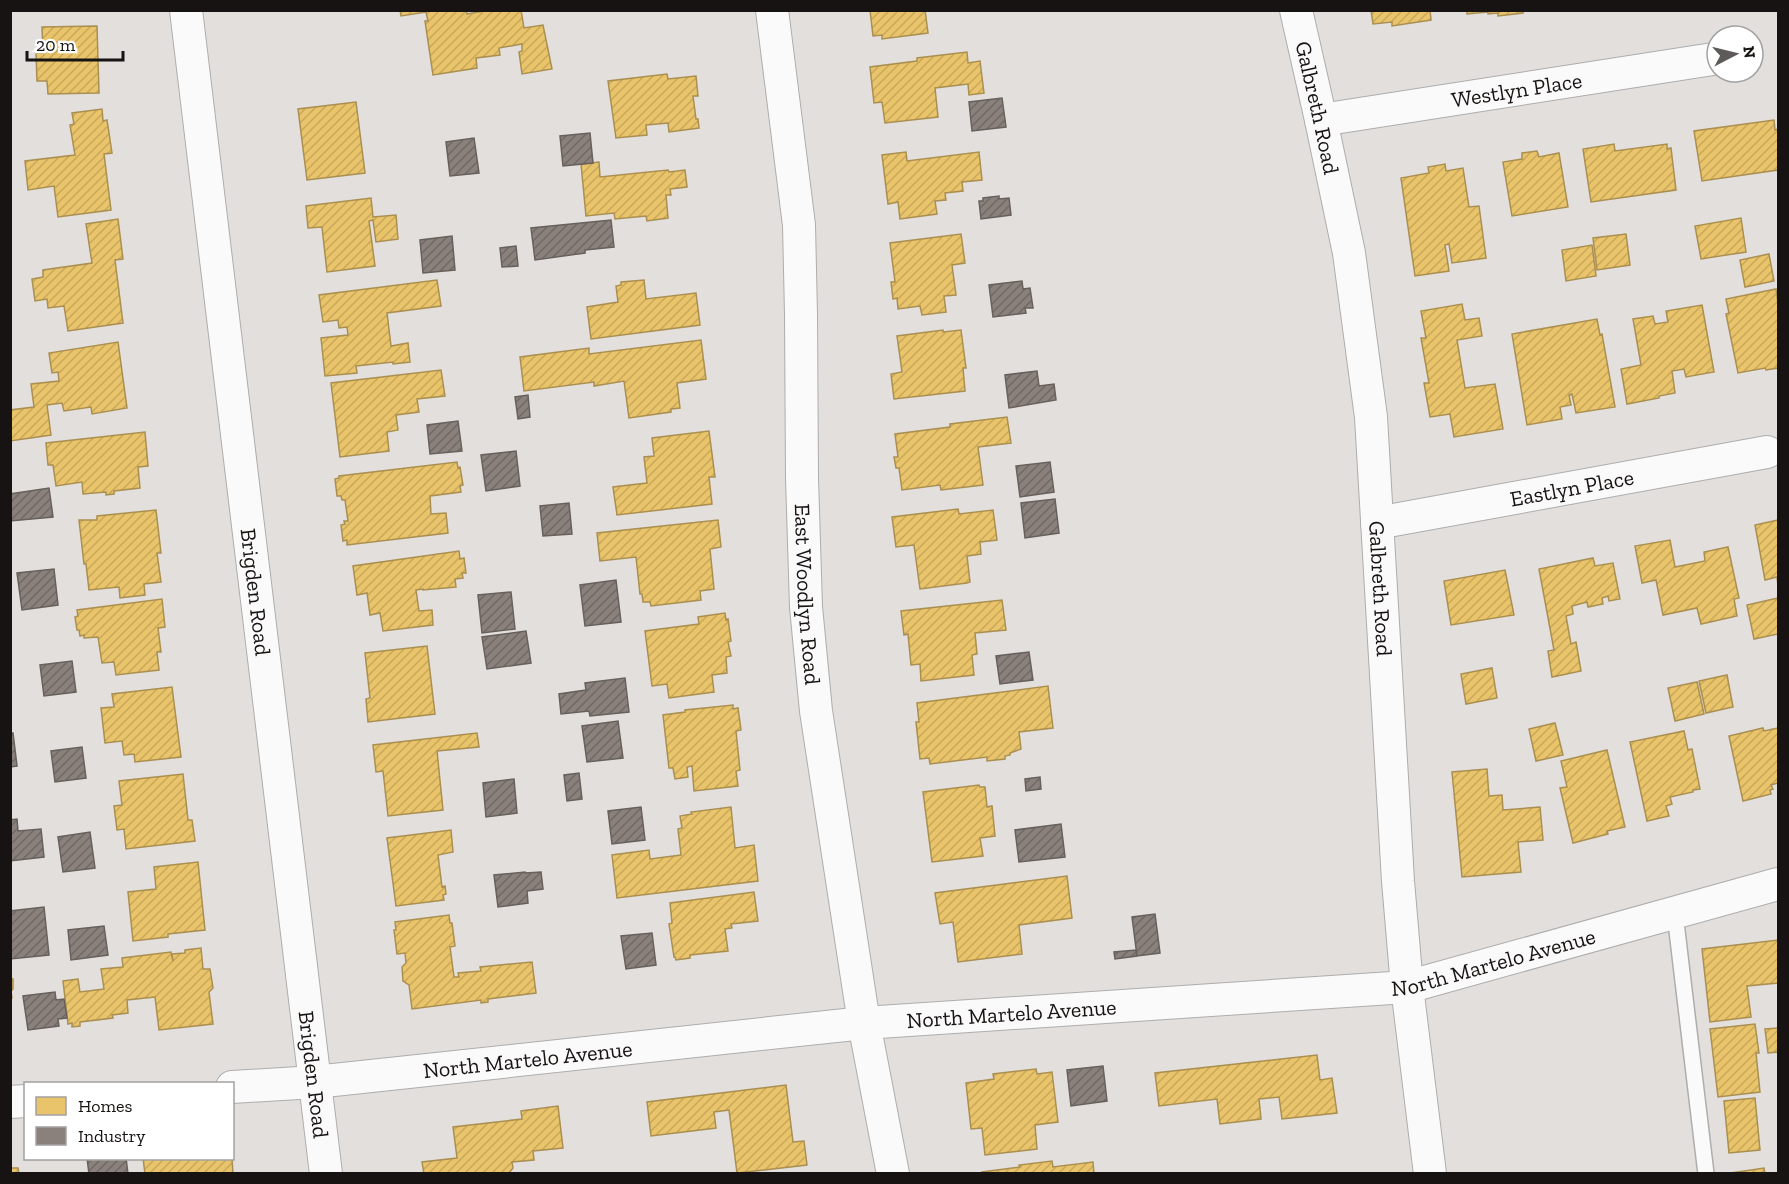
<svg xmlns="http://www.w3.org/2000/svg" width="1789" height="1184" font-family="'Zilla Slab',serif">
  <defs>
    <pattern id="homes-hatch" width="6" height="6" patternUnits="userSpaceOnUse" patternTransform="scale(1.5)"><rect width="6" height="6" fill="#e9c46a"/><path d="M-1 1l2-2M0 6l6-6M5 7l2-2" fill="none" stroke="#c7a85b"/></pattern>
    <pattern id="industry-hatch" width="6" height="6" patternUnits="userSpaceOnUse" patternTransform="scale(1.5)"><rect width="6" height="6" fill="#8a817c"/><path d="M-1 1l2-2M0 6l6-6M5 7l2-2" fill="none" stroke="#706864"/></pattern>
  </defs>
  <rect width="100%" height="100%" fill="#e2dfdd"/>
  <path fill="url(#homes-hatch)" stroke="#aa8f50" stroke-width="1.5" d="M400 10H466L467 14 490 10H521L524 28 543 25 552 69 522 74 519 52 522 51V44L499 48 500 55 476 58 477 68 433 75 425 21H428L426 12 401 16Z
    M870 10H925L928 33 882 39V35L873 36Z
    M1371 10H1430L1431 20 1392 26V22L1373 24Z
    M1467 10H1523V13L1498 16V13L1488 14V12L1467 14Z
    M97 26 99 93 48 94 47 81H37L36 53H43L42 27Z
    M967 52 968 63 980 61 984 93 969 95 968 84 935 88 938 117 885 123 882 102 874 103 870 67 917 61V58Z
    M667 74 668 79 696 76 698 96H693L696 119H698L699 128 669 132 668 123 646 125 647 135 616 138 608 81Z
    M356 102 365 173 307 180 298 109Z
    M102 109 103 121 107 120 112 153 104 154 111 210 58 217 54 186 28 190 25 161 75 155 70 125 74 124 72 113Z
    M1774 120 1775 130 1778 129V170L1702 181 1694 131Z
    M1614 144 1615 151 1667 144V149L1671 148 1676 190 1591 202 1583 149Z
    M1537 151 1539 157 1559 153 1568 207 1512 216 1503 162 1522 159V153Z
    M906 152 907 161 979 152 982 180 962 182 963 191 945 193 946 200 935 201 937 214 900 219 898 202 888 204 882 155Z
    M599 162 600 177 668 170 669 172 685 170 687 187 670 189 671 195H666L668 218 647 221 646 216 615 219 614 213 586 216 581 164Z
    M1445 164 1446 171 1463 168 1469 207 1479 206 1486 258 1452 263 1449 244 1445 245 1449 271 1415 276 1401 178 1429 173 1428 167Z
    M371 198 373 217 396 215 398 239 376 242 373 220 369 221 375 266 327 272 322 227 308 228 306 206Z
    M1741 218 1746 252 1701 259 1695 226Z
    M118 219 123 259 115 260 123 323 68 331 64 306 48 308 47 299 35 301 32 279 43 277V270L92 263 86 224Z
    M961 234 965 263 952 265 956 295 944 296 946 312 922 315 920 306 898 309 897 298 893 299 891 282H895L890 243Z
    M1626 234 1630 265 1597 270 1593 238Z
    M1592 245 1596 276 1566 281 1562 250Z
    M1769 254 1774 281 1745 287 1740 260Z
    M437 280 441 306 387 313 391 346 408 343 410 362 393 364V362L356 366 357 373 325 376 321 338 348 335 347 327 339 328 338 320 323 322 319 295Z
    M644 280 646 299 696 293 700 325 591 339 587 307 618 302 616 286 621 285V282Z
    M1776 289 1778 303V368L1766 370 1765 368 1738 373 1726 314 1729 313 1726 299Z
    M1462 304 1465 320 1479 318 1482 336 1457 340 1465 388 1495 384 1503 429 1454 437 1450 414 1430 417 1424 383H1429L1421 338H1426L1421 311Z
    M1702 305 1714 372 1686 377 1684 369 1672 371 1675 393 1659 396V398L1627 404 1621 369 1641 365 1633 319 1653 316 1655 324 1668 322 1666 311Z
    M1597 319 1600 335 1602 334 1615 407 1576 413 1572 394 1569 395 1571 405 1560 407 1562 419 1527 425 1512 334Z
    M943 330V332L961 330 966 368H963L965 391 894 399 891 374 902 372 897 336Z
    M701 340 706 379 677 383 680 408 671 409V412L629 418 624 381 594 386V382L524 391 520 357 589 348V354Z
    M118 342 127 408 92 414 91 407 64 411 62 403 47 405 51 435 10 441V410L34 407 31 384 59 381 58 372 52 373 49 353Z
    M441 370 445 396 417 399 419 412 396 415 398 430 387 432 389 451 340 457 331 383Z
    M1007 417 1011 443 978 447 983 485 941 490 940 485 902 490 899 468H896L894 457H898L895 434 950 427V424Z
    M709 431 715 477H709L712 504 617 515 613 487 647 483 644 457 654 456 652 438Z
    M145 432 148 466 138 467 140 488 114 491V494L106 495V492L83 494 82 482 56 486 53 465H48L46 443Z
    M457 462 458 468 460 467 463 485 460 486 461 492 430 496 431 514 446 513 448 533 347 545V540L343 541 341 525 345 524 344 521H348L345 500H342L341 496H337L335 479 339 478V476Z
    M958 509 959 514 993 510 997 540 980 542 981 554 967 556 970 582 967 583 920 589 914 545 896 547 892 517Z
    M156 510 161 553H157L161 582 144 584 145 595 120 598 119 587 89 590 86 564H84L79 520H97V516Z
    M718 520 721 547 710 549 714 589 700 591 701 600 651 606 650 602H643L642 594H640L636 557 600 561 597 533Z
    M1778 520V586L1777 577 1765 580 1755 525Z
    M1670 540 1675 567 1705 561 1704 552 1728 547 1739 598 1734 599 1737 616 1701 624 1697 608 1663 615 1656 580 1642 583 1635 546Z
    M459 551 460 559 464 558 466 573H462L463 578 455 579 456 587 423 590V589L416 590 419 611 432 610 433 625 383 631 380 613 370 615 367 593 357 595 353 566Z
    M1593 558 1595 566 1613 563 1620 599 1609 601 1608 596 1602 598 1603 604 1588 607 1587 602 1572 606 1573 614 1566 616 1571 644 1576 642 1581 671 1552 677 1548 651 1554 650 1539 569Z
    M1505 570 1514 615 1451 625 1444 581Z
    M1778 598V634L1754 639 1747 605Z
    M162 599 165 627 158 628 161 652H157L159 670 116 675 114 662 102 663 98 637 84 638V635L80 636 79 630H77L75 617 78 616 77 610Z
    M1002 600 1006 630 975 633 977 654 972 655 974 675 921 681 920 664 911 665 908 634 904 635 901 611Z
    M725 613 726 620 728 619 731 641 728 642 731 656 726 657 727 673 712 675 714 692 669 698 667 684 652 686 645 631 699 624 698 617Z
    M427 646 435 714 368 722 366 699 370 698 365 653Z
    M1492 668 1497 698 1466 704 1461 674Z
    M1727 675 1733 707 1706 713 1699 681Z
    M1697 682 1704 714 1675 721 1668 688Z
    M1048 686 1053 728 1019 732 1021 749 1010 753V755L1005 756V759L987 761V757L930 764 929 758 920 759 916 722H919L917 703Z
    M172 687 181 757 135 762 134 754 124 755 122 741 105 743 101 708 114 707 112 694Z
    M733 705V709L738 708 741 730 736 731 740 770 736 771 738 786 694 791 692 766 687 767 688 777 675 779 673 768H669L663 715 685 712V710Z
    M1555 723 1563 755 1536 761 1529 729Z
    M1763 728 1764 731 1778 728V783L1771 785 1773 789 1770 790 1771 794 1743 801 1729 736Z
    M1684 731 1688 750 1692 749 1700 789 1693 790V792L1670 797 1672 804 1666 806 1669 816 1647 821 1630 742Z
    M477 733 479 747 437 751 443 810 388 816 383 771 376 772 373 745Z
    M1607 750 1625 827 1607 831 1608 834 1573 843 1560 788 1567 787 1561 761Z
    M1487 769 1489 796 1502 795 1503 810 1540 807 1543 840 1518 842 1521 872 1462 877 1452 772Z
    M183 774 188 820H192L195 841 126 849 124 829 117 830 114 806 122 805 119 781Z
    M979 785 980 787H985L987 807 992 806 995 836 980 838 983 856 932 862 923 792Z
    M731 807 735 848 754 845 758 881 617 898 612 855 649 850 650 859 681 855 678 829 682 828 680 816 692 814 691 812Z
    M451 830 453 852 438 855 442 887 445 886 446 894 443 895 444 900 396 906 387 838Z
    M198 862 205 930 168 934V937L133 941 128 892 156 889 154 867Z
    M1067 876 1072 918 1019 925 1022 954 958 962 953 922 940 924 935 893Z
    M754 892 758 921 731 924 732 928 725 929 728 951 690 955V958L676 960 675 957H674L669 924 672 923 670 903Z
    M449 915 450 923H452L455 946 450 947 454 977H459L458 973 481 971 480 967 532 962 536 993 488 999V1002L481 1003V1000L412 1009 409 985 403 981 402 967 406 963 405 953 397 954 394 930H396L395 922Z
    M1778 940V983L1747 986 1751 1017 1710 1022 1702 949Z
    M201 948 203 969H210L213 988 209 992 213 1024 159 1030 155 997 127 1000 128 1013 112 1015 113 1018 80 1022V1026L72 1027V1023L68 1024 63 981 78 979 80 992 104 989 101 969 123 967 122 958 171 952 173 961 172 954 185 953V950Z
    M10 978 13 979V989L11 991 12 998H10Z
    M1755 1024 1759 1053H1756L1760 1092 1718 1097 1710 1029Z
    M1778 1028V1052L1768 1053 1765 1029Z
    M1317 1055 1320 1080 1332 1078 1337 1113 1282 1119 1279 1097 1259 1099 1261 1119 1220 1124 1217 1099 1159 1106 1155 1073Z
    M1036 1069 1037 1074 1052 1072 1058 1122 1035 1125 1037 1149 985 1155 982 1128 971 1129 966 1083 994 1079 993 1074Z
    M786 1085 793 1142 804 1141 807 1165 737 1173 729 1110 714 1112 716 1128 651 1136 647 1102Z
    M1755 1098 1760 1150 1729 1153 1724 1101Z
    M558 1106 563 1148 533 1151 534 1160 512 1162 513 1168 508 1174H424L422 1162 457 1158 453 1127 522 1119 521 1111Z
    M143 1158H232L233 1174H145Z
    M1052 1161 1053 1167 1093 1162 1094 1174H982V1172L1020 1167 1019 1165Z
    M10 1168H18L19 1174H10Z
    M1764 1168 1765 1174H1731V1173Z"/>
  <path fill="url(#industry-hatch)" stroke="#67605c" stroke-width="1.5" d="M1002 98 1006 127 972 131 969 102Z
    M590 133 593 163 563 166 560 136Z
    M474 138 479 173 450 176 446 142Z
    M999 196V199L1009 198 1011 215 981 219 979 201H983V198Z
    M611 220 614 247 585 250V253L535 260 531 228Z
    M452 236 455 270 423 273 420 240Z
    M516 246 518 266 502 267 500 248Z
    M1022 281 1023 289 1030 288 1033 308H1025L1026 313 993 317 989 285Z
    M1037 371 1039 386 1054 384 1056 400 1009 408 1005 375Z
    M528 395 530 417 518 419 515 397Z
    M458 421 462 451 430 454 427 425Z
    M516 451 520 486 486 491 481 455Z
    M1050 462 1054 492 1020 497 1016 466Z
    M49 488 53 517 10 521V494Z
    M1055 499 1059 533 1025 538 1021 503Z
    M569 503 572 534 543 536 540 506Z
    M54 569 58 605 22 610 17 573Z
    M616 580 621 622 585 626 580 585Z
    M511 592 515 629 482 633 478 595Z
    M526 631 531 663 487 669 482 637Z
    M1029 652 1033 680 1000 684 996 656Z
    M72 661 76 692 44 696 40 665Z
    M625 678 629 712 590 716 589 711 561 714 559 694 586 690 585 683Z
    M618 721 623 758 587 762 582 726Z
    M10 733H13L17 766 10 767Z
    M82 747 86 778 55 782 51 751Z
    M579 773 582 799 567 801 564 775Z
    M1040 777 1041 789 1026 791 1025 779Z
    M514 779 517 813 486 817 483 783Z
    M641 807 645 840 612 844 608 811Z
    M17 819 18 831 41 829 44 857 10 861V820Z
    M1061 824 1065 857 1019 862 1015 830Z
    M90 832 95 868 63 872 58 837Z
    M525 872V873L541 872 543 889 527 891 528 903 498 907 494 875Z
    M44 907 49 955 10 959V911Z
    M1155 914 1160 953 1137 956 1132 917Z
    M104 926 108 955 71 960 68 930Z
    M652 933 656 965 626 969 621 936Z
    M1136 950 1137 956 1115 959 1114 952Z
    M55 992 56 1000 64 999 67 1018 58 1019 59 1026 28 1030 23 996Z
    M1103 1066 1107 1101 1071 1106 1067 1070Z
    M87 1158H126L128 1174H89Z"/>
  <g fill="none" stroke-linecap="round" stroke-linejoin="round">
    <g stroke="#afadab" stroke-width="18">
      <path id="lane" d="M1675 914 1706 1174"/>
    </g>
    <g stroke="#afadab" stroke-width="34">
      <g id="street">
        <path id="s1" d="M186 10 326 1174"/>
        <path id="s2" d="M772 10 799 225 801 314 802 478 806 607 816 711 864 1023 893 1174"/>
        <path id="s3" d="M1296 10 1321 120 1349 253 1371 417 1398 881 1407 987 1430 1174"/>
        <path id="s4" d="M1321 120 1713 59"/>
        <path id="s5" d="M1377 523 1767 452"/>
        <path id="s6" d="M232 1087 315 1082 864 1023 1407 987 1778 884"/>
        <path d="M10 1102 26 1101"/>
      </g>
    </g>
    <use href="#lane" stroke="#fbfafa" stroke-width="15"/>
    <use href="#street" stroke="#fbfafa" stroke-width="32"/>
  </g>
  <g text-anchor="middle" stroke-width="6" stroke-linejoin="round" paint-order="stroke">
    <g font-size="22" fill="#161312" stroke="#fff">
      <text dy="8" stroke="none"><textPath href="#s4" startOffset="198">Westlyn Place</textPath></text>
      <text dy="8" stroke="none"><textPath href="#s3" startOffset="100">Galbreth Road</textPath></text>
      <text dy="8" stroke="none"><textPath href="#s5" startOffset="198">Eastlyn Place</textPath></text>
      <text dy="8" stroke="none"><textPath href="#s3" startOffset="586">Galbreth Road</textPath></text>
      <text dy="8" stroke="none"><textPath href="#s1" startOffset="586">Brigden Road</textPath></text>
      <text dy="8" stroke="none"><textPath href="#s2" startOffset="586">East Woodlyn Road</textPath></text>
      <text dy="8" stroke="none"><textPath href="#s6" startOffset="1269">North Martelo Avenue</textPath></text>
      <text dy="8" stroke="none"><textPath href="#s6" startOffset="783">North Martelo Avenue</textPath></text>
      <text dy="8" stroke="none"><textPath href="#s6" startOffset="297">North Martelo Avenue</textPath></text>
      <text dy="8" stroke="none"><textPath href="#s1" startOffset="1072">Brigden Road</textPath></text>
    </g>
  </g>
  <rect width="1789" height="1184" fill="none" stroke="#161312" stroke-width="24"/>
  <rect x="24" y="1082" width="210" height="78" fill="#ffffff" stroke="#a2a1a0" stroke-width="1.5"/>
  <rect x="36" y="1097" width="30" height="18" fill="#e9c46a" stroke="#a2a1a0" stroke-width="1.5"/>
  <text x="78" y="1112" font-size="18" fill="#161312">Homes</text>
  <rect x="36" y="1127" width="30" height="18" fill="#8a817c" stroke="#a2a1a0" stroke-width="1.5"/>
  <text x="78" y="1142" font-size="18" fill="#161312">Industry</text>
  <g transform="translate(1735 54) rotate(83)"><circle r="28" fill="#ffffff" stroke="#a2a1a0" stroke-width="1.5"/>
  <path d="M0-4.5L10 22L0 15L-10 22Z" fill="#5d5a59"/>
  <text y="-9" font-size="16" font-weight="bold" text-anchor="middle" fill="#161312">N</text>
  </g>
  <path d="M27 51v9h96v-9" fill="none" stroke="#161312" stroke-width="3"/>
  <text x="36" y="51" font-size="18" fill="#161312" stroke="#ffffff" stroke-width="4.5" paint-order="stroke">20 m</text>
</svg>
